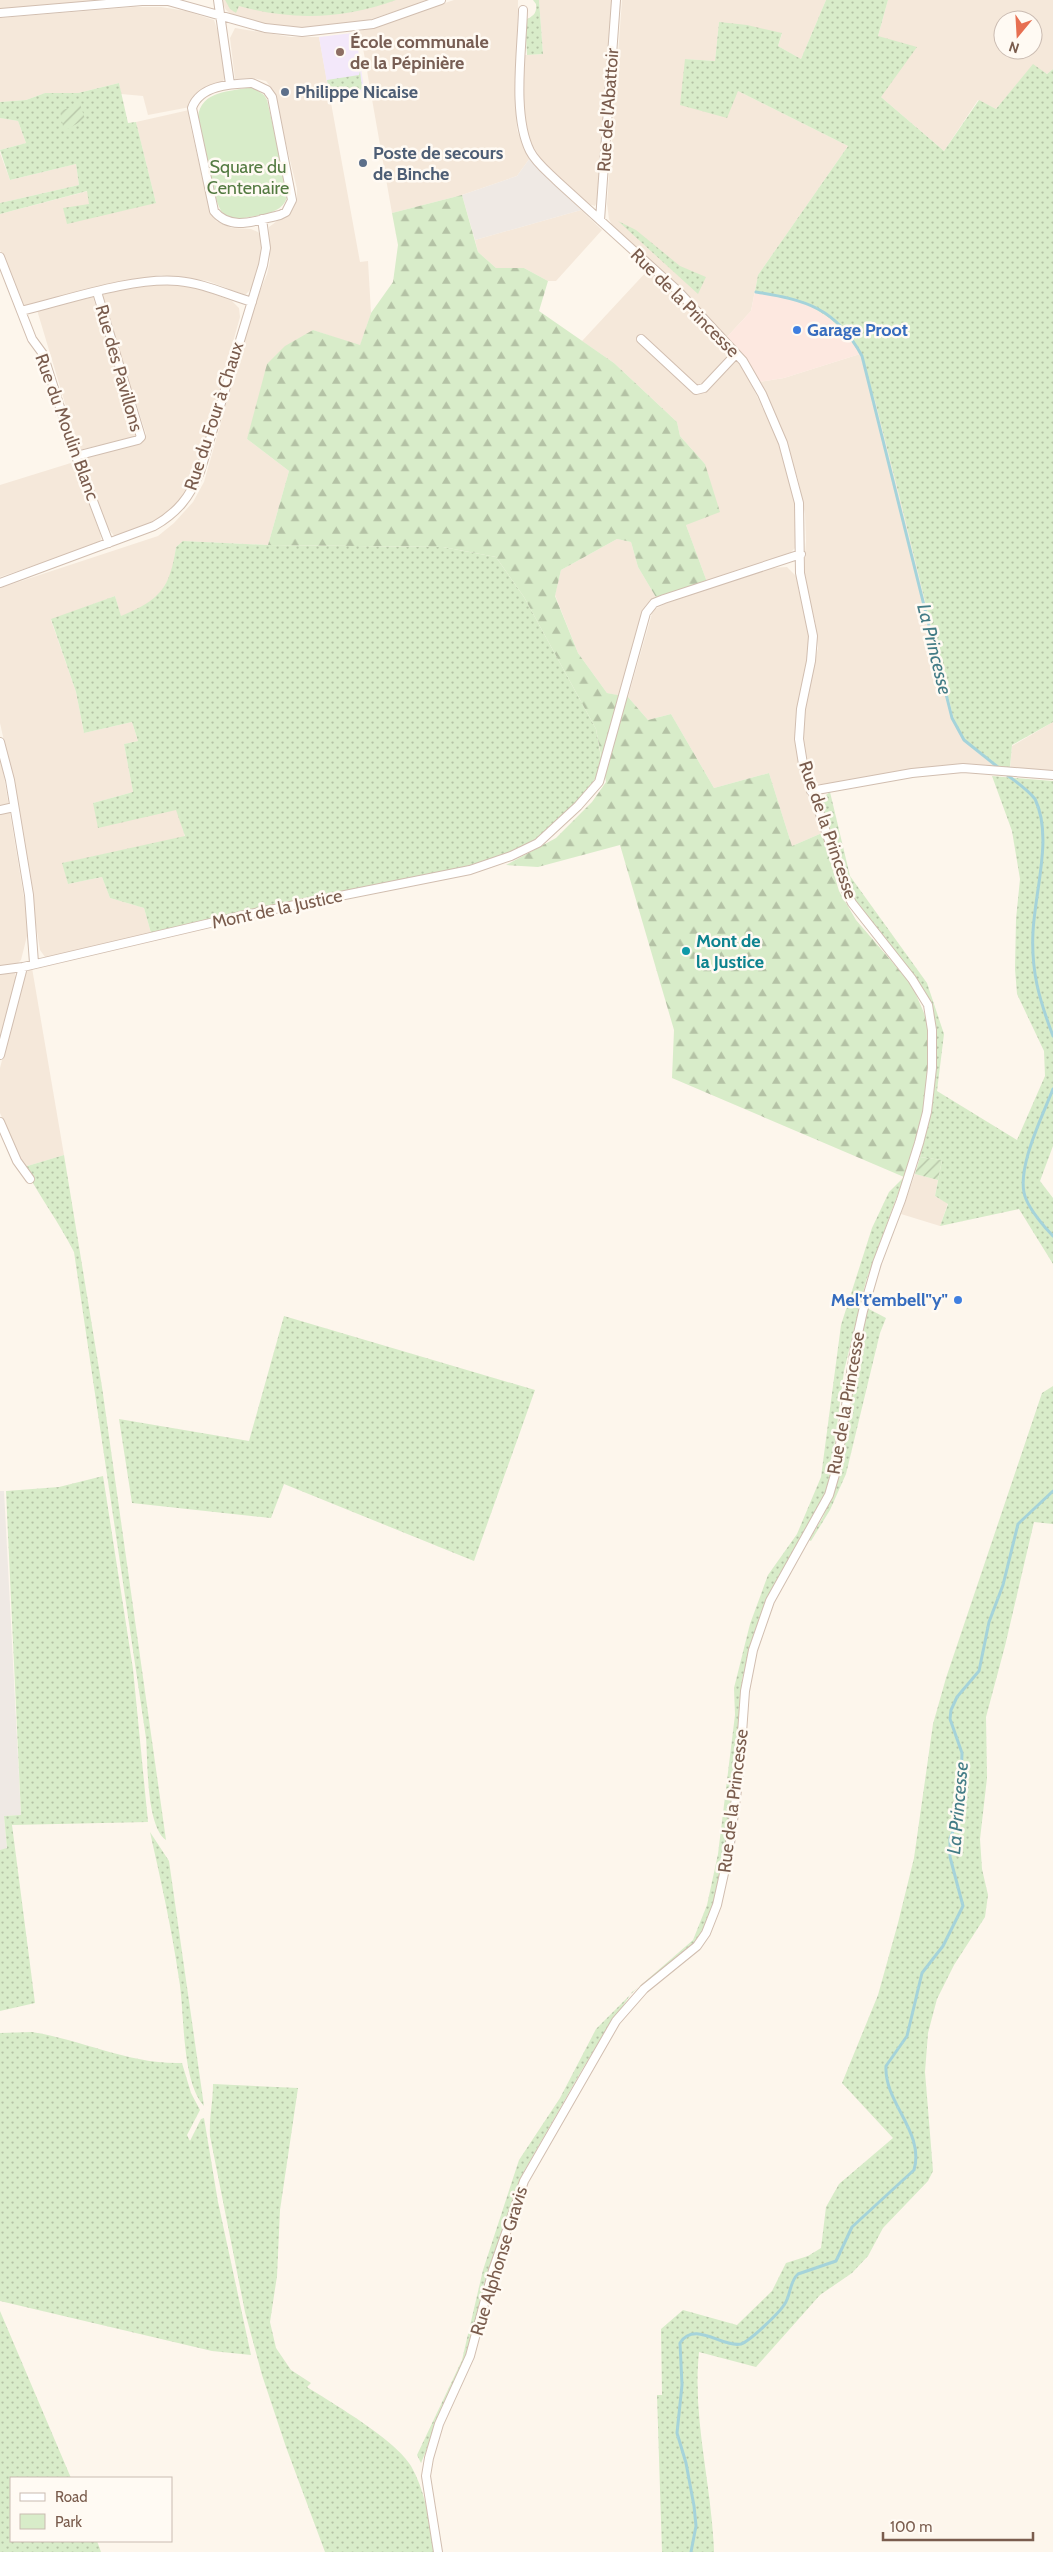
<svg xmlns="http://www.w3.org/2000/svg" width="1053" height="2552" font-family="Cabin,sans-serif">
  <defs>
    <pattern id="grass-dots" width="8" height="8" patternUnits="userSpaceOnUse" patternTransform="scale(1.25)"><rect width="8" height="8" fill="#d8ecc9"/><path d="M2 2h.1M6 6h.1" fill="none" stroke="#b4c2a5" stroke-width="1.8" stroke-linecap="round"/></pattern>
    <pattern id="forest-firs" width="22" height="20" patternUnits="userSpaceOnUse" patternTransform="scale(1.25)"><rect width="22" height="20" fill="#d8ecc9"/><path d="M5 1l3.5 6h-7zM16 11l3.5 6h-7z" fill="#b4c2a5"/></pattern>
    <pattern id="garden-furrows" width="10" height="10" patternUnits="userSpaceOnUse" patternTransform="scale(1.25)"><rect width="10" height="10" fill="#d8ecc9"/><path d="M-1 1l2-2M0 10L10 0M9 11l2-2" fill="none" stroke="#b4c2a5"/></pattern>
  </defs>
  <rect width="100%" height="100%" fill="#fdf6ec"/>
  <path fill="#f5e8da" fill-rule="evenodd" d="M0 0H114L0 9Z
    M221 0H429L365 21 298 28 269 25 232 15 226 10Z
    M454 0H518L516 111 517 130 525 151 530 158 517 176 462 195 392 213 360 31Z
    M539 0H613L598 199 595 206 582 202 543 162 528 138 522 106 525 55 543 54Z
    M622 0H826L801 59 778 46 782 34 719 22 715 61 685 59 738 91 848 146 758 275 751 311 727 337 693 300 612 225 609 219 607 204Z
    M888 0H1053V69L1047 74 1033 65 996 109 978 100 944 151 881 97 878 36ZM1003 20H1033V50H1003Z
    M134 7H161L186 11 214 20 220 38 225 78 222 82 199 92 190 107 148 115 143 96 121 94 119 83 78 93H45L26 100 0 102V18Z
    M235 28 291 37H319L360 262 368 261 371 313 360 346 313 330 247 439 289 471 268 545 183 541 176 547 172 573 161 592 144 607 121 617 115 596 51 620 76 692 84 733 132 722 138 741 124 744 133 792 93 803 177 810 185 837 63 863 68 884 102 877 110 898 144 908 151 933 54 958 45 957 40 950 12 777 0 723V588L158 536 174 523 193 502 204 482 254 306 267 274 270 261 269 227 293 209 297 200V189L273 90 266 81 253 78 235 79 230 38Z
    M189 110 190 124 209 208 216 221 232 228 251 229 258 232 262 239 263 252 259 269 251 289 245 295 208 281 161 275 124 282 27 306 21 305 0 250V214L88 191 90 204 156 203 136 122Z
    M0 118 18 121 26 143 0 150Z
    M0 153 10 180 76 164 79 185 0 203Z
    M581 210 602 230 556 281H548L524 268H496L478 252 475 240Z
    M648 270 700 318 744 370 780 443 799 521 800 536 796 547 790 553 707 582 686 525 705 464 680 436 677 422 614 363 582 341Z
    M166 283 190 285 232 301 239 308 240 317 199 465 190 488 179 503 160 520 116 538 106 526 83 461 86 457 142 443 146 434 101 295 138 286Z
    M93 297 137 435 135 437 79 450 37 310Z
    M860 354 875 401 900 499 953 716 977 752 996 767 902 771 822 785 815 782 808 769 804 751 802 716 818 648 815 621 803 578 806 541 805 514 798 479 779 425 759 382 784 378Z
    M74 462 100 533 101 539 98 544 0 577V485Z
    M617 539 631 542 638 567 657 599 646 605 621 696 607 693 578 653 555 595 561 570Z
    M787 567 799 579 798 588 810 632V650L796 715 795 735 807 794 822 833 792 846 769 773 714 788 671 714 648 720 628 697 653 610 667 603 770 568Z
    M1053 722V774L1010 769 1012 746Z
    M0 753 29 928 21 960 16 965 0 968Z
    M32 968 64 1155 24 1167 0 1113V1068L22 982 26 972Z
    M15 973 16 981 0 1041V974Z
    M915 1174 938 1180 935 1196 948 1203 940 1226 901 1214Z"/>
  <path fill="#fde8e0" d="M755 291 807 304 828 317 845 332 860 354 784 378 759 382 727 337 751 311Z"/>
  <path fill="#efe9e4" d="M530 158 550 181 581 210 475 240 462 195 517 176Z
    M0 1491H4L5 1510 21 1815 4 1816 7 1849 0 1850Z"/>
  <path fill="#f3e8fa" d="M352 33 358 49 364 88 357 96 330 100 319 37Z"/>
  <path fill="url(#grass-dots)" d="M225 0H396C344 19 292 21 239 6L236 13 230 9Z
    M533 0H539L543 54 527 55 525 20C534 16 537 13 536 4Z
    M826 0H888L878 36 917 47 881 97 944 151 979 100 996 109 1033 64 1047 74 1053 69V722L1012 745 1010 767H996L962 737 953 716 900 499 875 401 860 354 845 332 828 317 807 304 755 291 758 275 848 146 738 91 727 118 680 105 685 59 715 61 719 22 747 25 782 33 778 46 801 59Z
    M360 71 362 88 356 94 330 99 327 80 359 75Z
    M119 83 128 123 136 122 156 203 67 224 63 208 89 204 87 191 0 214V203L79 185 76 164 10 180 0 150 26 143 18 121 0 118V102L26 100 45 93H78Z
    M618 221 636 230 680 266 706 277 698 294Z
    M183 541 268 545 443 547 496 557 524 597 596 729 603 769 565 816 528 846 491 860 422 877 151 933 144 908 110 898 102 877 68 884 62 863 185 836 176 810 98 828 93 803 133 792 124 744 138 741 132 722 84 733 76 692 51 619 115 596 121 616C160 600 170 588 176 547Z
    M992 776 1053 781V1146L1040 1181 1053 1198V1264L1019 1209 940 1226 948 1204 935 1196 942 1160 920 1157C931 1105 942 1061 929 1009L850 895 820 806 823 797 830 792 850 876 927 983 944 1034 937 1091 1017 1140 1045 1076 1044 1051 1017 994 1015 969 1016 919 1020 879 1012 831Z
    M64 1155 102 1387 166 1840C146 1826 148 1762 146 1738L74 1252C59 1222 39 1196 24 1167Z
    M904 1177 866 1281 844 1371 829 1488 765 1603 742 1679 738 1753 727 1842 713 1906 700 1938 677 1959 632 1992 583 2068 523 2173 482 2290 470 2345 421 2463 417 2455 462 2360 483 2270 519 2160 560 2098 596 2029 633 1992 693 1940 707 1905 718 1854 735 1715 734 1688 750 1624 768 1575 797 1534 821 1477 841 1325 872 1228 889 1192Z
    M867 1308 886 1318 880 1333 846 1474 830 1510 811 1541 809 1540 823 1517 838 1478 859 1338Z
    M284 1316 535 1390 474 1561 284 1484 271 1518 132 1503 119 1419 249 1441Z
    M1053 1386V1524L1034 1522 1005 1646 986 1717 987 1778 980 1839 982 1869 988 1895 985 1917 954 1965 937 1999 928 2033 925 2072 933 2171 928 2181 883 2228 868 2256 852 2273 820 2295 756 2367 699 2352C692 2419 712 2485 714 2552H662L657 2395H662L661 2329 683 2310 737 2325 772 2291 786 2263 808 2256 821 2248 826 2207 839 2184 893 2138 842 2083 878 1995 898 1923 914 1858 933 1724 946 1678 1042 1393Z
    M103 1476 133 1669 148 1822 12 1825 35 2003 0 2011V1850L7 1848 4 1816 21 1815 6 1491 59 1487Z
    M150 1832 169 1861 204 2106C181 2081 185 2013 179 1979 172 1930 161 1881 150 1832Z
    M32 2032C82 2040 132 2065 182 2063L191 2093 200 2110 187 2135 190 2141 201 2119 204 2118 218 2202 251 2355 212 2351 0 2301V2033Z
    M213 2084 298 2088 280 2210 277 2276 270 2322 276 2348 291 2370 311 2383 307 2387C334 2404 397 2441 411 2466 426 2492 430 2524 434 2552H325L286 2447 262 2375 245 2312 210 2136C209 2118 213 2102 213 2084Z
    M0 2311 71 2478H11V2541H97L101 2552H0Z"/>
  <path fill="url(#forest-firs)" d="M462 195 478 252 496 268H524L548 281 539 311 614 363 677 422 680 436 705 464 720 512 686 525 707 582 657 599 638 567 631 542 617 539 561 570 555 596 578 653 607 693 628 697 648 720 671 714 714 788 769 773 792 846 822 833 839 891 856 920 912 985 924 1013 932 1043 922 1123 904 1177 672 1078 674 1030 620 845 538 867 506 865 556 838 592 802 606 782 596 729 524 597 496 557 443 547 268 545 289 471 247 439 267 364 285 346 313 330 360 345 371 313 393 282 398 245 392 213Z"/>
  <path fill="#d8ecc9" d="M252 87 264 95 267 100 288 192C286 216 257 215 237 219 232 219 227 218 223 213 213 203 203 135 198 117 201 90 230 92 252 87Z"/>
  <path fill="url(#garden-furrows)" d="M80 104 85 119 64 131 60 111Z
    M920 1157 942 1160 938 1180 915 1174Z"/>
  <g fill="none" stroke-linecap="round" stroke-linejoin="round">
    <path stroke="#a5d3da" stroke-width="3" d="M756 292C806 300 836 308 862 356L952 718 964 740 999 768
      M1006 774C1016 782 1027 789 1035 799 1053 836 1035 890 1033 932 1031 971 1039 999 1053 1036
      M1053 1089C1043 1115 1014 1172 1026 1199 1031 1211 1044 1227 1053 1236
      M691 2552 696 2526 694 2506 686 2463 677 2433 682 2385 680 2343C695 2320 722 2348 741 2344 750 2341 779 2313 784 2305 791 2296 789 2282 798 2274L836 2261 852 2227 914 2170C925 2132 884 2103 886 2066L907 2036 922 1973 943 1946 963 1906 950 1857V1838L960 1816 962 1753 950 1719 951 1710 957 1697 979 1671 989 1622 1003 1585 1018 1524 1053 1491"/>
    <g stroke="#d1beb0" stroke-width="10">
      <path id="street" d="M218 0 230 84
        M0 13 142 1H168L265 28 302 32 373 24 441 0
        M252 83 267 90 272 97 292 200 286 212 280 215C257 220 231 232 214 211L192 108C200 85 231 84 252 83Z
        M600 220 616 0
        M0 257 32 339 43 354 74 451 109 543
        M21 311C67 300 132 277 178 281 203 283 228 295 252 302
        M641 339 696 390 704 388 736 354
        M76 456 138 440 141 437 97 292
        M0 583 154 526C177 513 190 497 200 472L263 265 266 248 262 219
        M0 742 10 780 29 895 34 963
        M811 791 912 773 963 768 1053 775
        M0 810 14 807
        M0 970 23 967 240 916 470 870 511 856 538 843 578 806 599 782 646 613 654 603 664 599 801 554
        M0 1055 23 967
        M0 1122 17 1161 30 1179
        M438 2552 426 2476 429 2458 439 2424 470 2356 493 2270 524 2181 616 2021 644 1989 697 1946 706 1933 717 1905 729 1851 739 1775 745 1691 753 1650 770 1601 829 1495 836 1471 855 1347 863 1311 877 1263 901 1200 919 1143 927 1112 932 1068V1030L928 1005 912 979 852 903 846 891 803 764 799 739 801 709 811 661 813 636 800 573 799 503 783 443 762 394 743 361 678 291 558 182C548 172 536 163 530 151 512 115 522 50 523 10"/>
    </g>
    <use href="#street" stroke="#fff" stroke-width="8"/>
  </g>
  <circle fill="#8d6e63" stroke="#fffaf3" stroke-width="2" cx="340" cy="52" r="5"/>
  <g fill="#5c6f8a" stroke="#fffaf3" stroke-width="2">
    <circle cx="285" cy="92" r="5"/>
    <circle cx="363" cy="163" r="5"/>
  </g>
  <g fill="#3f7fe0" stroke="#fffaf3" stroke-width="2">
    <circle cx="797" cy="330" r="5"/>
    <circle cx="958" cy="1300" r="5"/>
  </g>
  <circle fill="#0f9aa8" stroke="#fffaf3" stroke-width="2" cx="686" cy="951" r="5"/>
  <g text-anchor="middle" stroke-width="5" stroke-linejoin="round" paint-order="stroke">
    <g font-size="18" font-weight="bold" fill="#785e54" stroke="#fffaf3" text-anchor="start">
      <text x="350" y="48">École communale<tspan x="350" dy="21">de la Pépinière</tspan></text>
    </g>
    <g font-size="18" font-weight="bold" fill="#4e5e75" stroke="#fffaf3" text-anchor="start">
      <text x="295" y="98">Philippe Nicaise</text>
      <text x="373" y="159">Poste de secours<tspan x="373" dy="21">de Binche</tspan></text>
    </g>
    <g font-size="18" fill="#7a5c4d" stroke="#fffaf3">
      <text transform="translate(608 110) rotate(-86)" y="6">Rue de l'Abattoir</text>
      <text transform="translate(685 303) rotate(45)" y="6">Rue de la Princesse</text>
      <text transform="translate(119 368) rotate(74)" y="6">Rue des Pavillons</text>
      <text transform="translate(214 416) rotate(-72)" y="6">Rue du Four à Chaux</text>
      <text transform="translate(67 427) rotate(70)" y="6">Rue du Moulin Blanc</text>
      <text transform="translate(828 830) rotate(71)" y="6">Rue de la Princesse</text>
      <text transform="translate(277 909) rotate(-12)" y="6">Mont de la Justice</text>
      <text transform="translate(846 1403) rotate(-80)" y="6">Rue de la Princesse</text>
      <text transform="translate(733 1801) rotate(-83)" y="6">Rue de la Princesse</text>
      <text transform="translate(499 2261) rotate(-73)" y="6">Rue Alphonse Gravis</text>
    </g>
    <g font-size="18" fill="#537a41" stroke="#fffaf3">
      <text x="248" y="173">Square du<tspan x="248" dy="21">Centenaire</tspan></text>
    </g>
    <g font-size="18" font-weight="bold" fill="#366cbe" stroke="#fffaf3" text-anchor="start">
      <text x="807" y="336">Garage Proot</text>
      <text x="948" y="1306" text-anchor="end">Mel't'embell"y"</text>
    </g>
    <g font-size="18" font-weight="bold" fill="#0d838f" stroke="#fffaf3" text-anchor="start">
      <text x="696" y="947">Mont de<tspan x="696" dy="21">la Justice</tspan></text>
    </g>
    <g font-size="19" font-style="italic" fill="#437c86" stroke="#fffaf3">
      <text transform="translate(935 649) rotate(76)" y="7">La Princesse</text>
      <text transform="translate(957 1808) rotate(-85)" y="7">La Princesse</text>
    </g>
  </g>
  <rect x="10" y="2477" width="162" height="65" fill="#fffaf3" stroke="#cabbb1"/>
  <rect x="20" y="2493" width="25" height="8" fill="#ffffff" stroke="#cabbb1"/>
  <text x="55" y="2502" font-size="15" fill="#7a5c4d">Road</text>
  <rect x="20" y="2514" width="25" height="15" fill="#d8ecc9" stroke="#cabbb1"/>
  <text x="55" y="2527" font-size="15" fill="#7a5c4d">Park</text>
  <g transform="translate(1018 35) rotate(198)"><circle r="24" fill="#fffaf3" stroke="#cabbb1"/>
  <path d="M0-4L9 19L0 12L-9 19Z" fill="#e76f51"/>
  <text y="-8" font-size="14" font-weight="bold" text-anchor="middle" fill="#7a5c4d">N</text>
  </g>
  <path d="M883 2532v8h150v-8" fill="none" stroke="#7a5c4d" stroke-width="2.5"/>
  <text x="890" y="2532" font-size="15" fill="#7a5c4d" stroke="#fffaf3" stroke-width="4" paint-order="stroke">100 m</text>
</svg>
